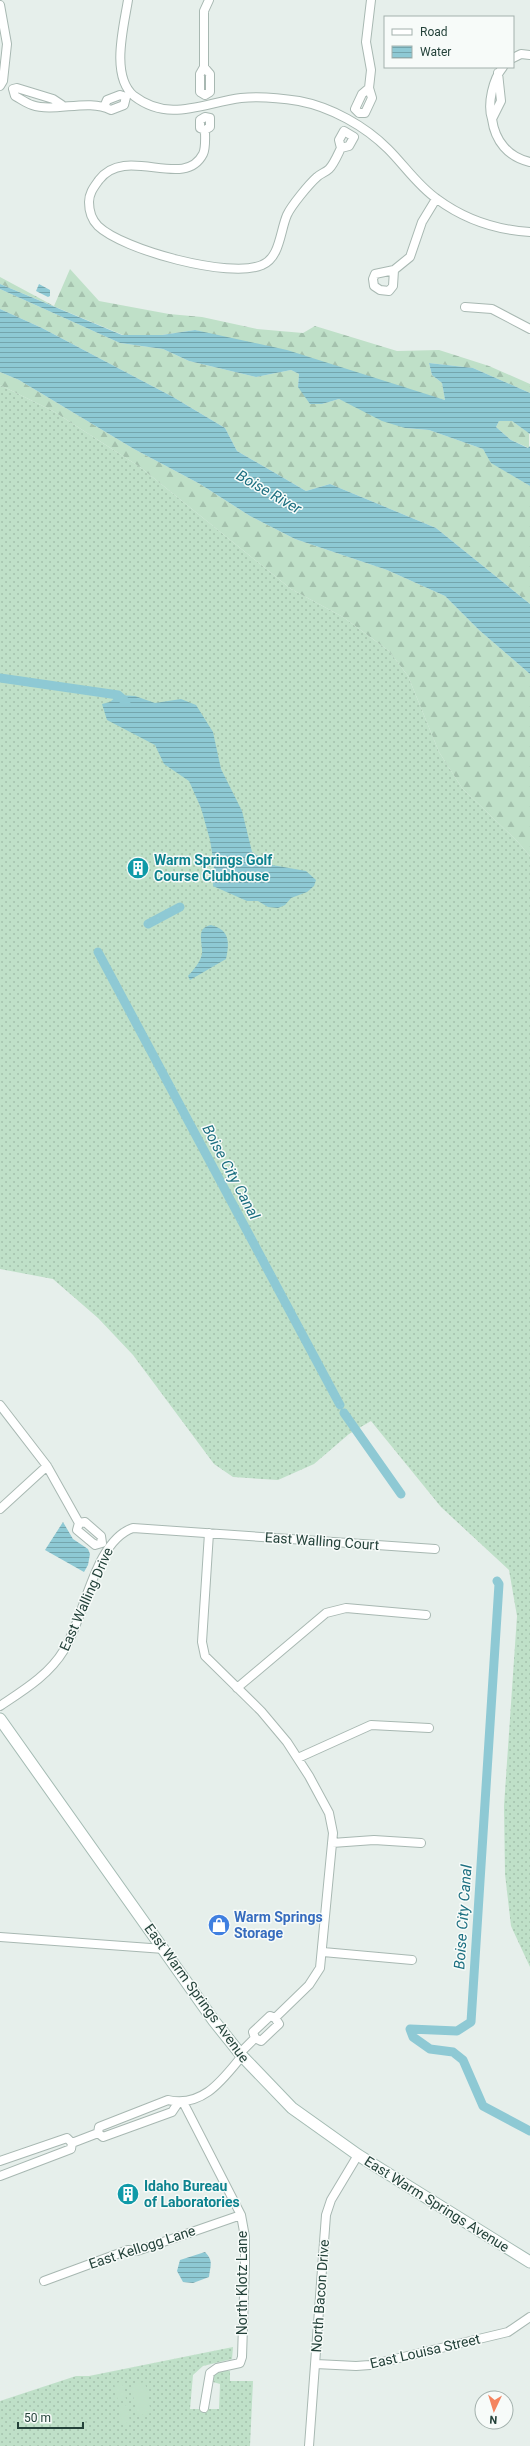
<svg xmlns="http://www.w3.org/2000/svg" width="530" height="2446" font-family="Roboto,sans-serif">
  <defs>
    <pattern id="grass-dots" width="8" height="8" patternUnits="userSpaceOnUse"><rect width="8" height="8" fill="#bfe0c8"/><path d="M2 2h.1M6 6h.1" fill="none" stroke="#a4c1ad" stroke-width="1.8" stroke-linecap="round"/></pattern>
    <pattern id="forest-firs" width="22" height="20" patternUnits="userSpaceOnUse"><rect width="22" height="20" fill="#bfe0c8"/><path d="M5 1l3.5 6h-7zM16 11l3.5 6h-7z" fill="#a4c1ad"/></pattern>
    <pattern id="water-rules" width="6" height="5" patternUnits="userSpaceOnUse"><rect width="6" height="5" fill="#8ec9d4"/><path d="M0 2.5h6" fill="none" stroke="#74a5ad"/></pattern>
  </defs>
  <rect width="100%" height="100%" fill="#e6efeb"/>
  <path fill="url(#grass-dots)" d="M0 385 53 411 140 467 291 589 343 617 389 651 408 676 439 752 462 788 517 841 530 856V1967L511 1926 505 1874 504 1806 517 1616 509 1570 441 1507 371 1421 349 1434 314 1464 278 1480 233 1477 214 1464 133 1355 98 1318 53 1279 0 1269Z
    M233 2347 232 2359 203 2366 193 2375 190 2409H219L220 2384 213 2382V2376L220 2371H230V2381H253L250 2446H0V2401L76 2376H89Z"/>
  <path fill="url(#forest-firs)" d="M70 269 99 301 169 314 202 317 257 329 303 333 315 326 397 351 439 350 489 366 530 384V393L473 368 429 363 432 375 442 383 445 400 195 330 162 335H123L0 284V277L54 306Z
    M0 289 120 343 163 349 189 361 256 377 291 370 299 374 298 387 322 404 339 399 405 428 429 430 483 449 492 463 530 486V604L436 528 330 484 306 491 237 451 225 428 173 397 42 328 0 309Z
    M0 372 19 380 134 449 200 484 250 516 295 539 387 570 445 596 479 630 530 674V856L517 841 462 788 439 752 408 676 389 651 343 617 291 589 140 467 53 411 0 385Z
    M499 421H512L529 433V448L511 440 496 427Z"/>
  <path fill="#bfe0c8" d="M122 2382 126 2399 118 2401 114 2383Z
    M145 2382 151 2413 137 2416 131 2385Z
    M127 2405 130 2422 122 2424 119 2407Z"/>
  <path fill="url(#water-rules)" d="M0 284 122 335H162L195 330 287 350 445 400 442 383 432 375 429 363 473 368 530 393V434L512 421H499L496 427 511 440 528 448 530 446V486L491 463 483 449 429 430 405 428 382 421 339 399 322 404H310L298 387 299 374 291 370 256 377 189 361 163 349 120 343 0 289Z
    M39 284 50 290V296L48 297 36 291Z
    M0 309 42 328 173 397 225 428 237 451 306 491 330 484 436 528 530 604V674L479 630 445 596 387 570 295 539 250 516 200 484 134 449 19 380 0 372Z
    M118 695 135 696 155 703 181 699 196 705 213 732 221 769 242 811 252 852 272 865 306 871 316 880 314 886 307 892 291 898 285 905 278 908 268 907 258 901H247L213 886 214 864 210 840 201 808 189 781 164 764 155 745 107 720 102 704 110 702Z
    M211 925C231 930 229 944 226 959L190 980 188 976C194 969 200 963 202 954 203 942 195 928 211 925Z
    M63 1522 73 1539 88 1549 90 1554 88 1565 84 1572 45 1550Z
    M205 2252C214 2261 210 2266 209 2277L193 2283 183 2282 177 2271 180 2260Z"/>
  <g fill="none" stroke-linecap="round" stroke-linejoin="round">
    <path stroke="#8ec9d4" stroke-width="9" d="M0 678 118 695 126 702
      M148 924 180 907
      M98 952 340 1405
      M344 1413 401 1494
      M497 1581 499 1584 471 2022 457 2031 410 2029 413 2037 430 2049 453 2052 463 2060 483 2106 530 2131"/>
    <g stroke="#a8b8b2" stroke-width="10">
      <path id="street" d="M128 0C124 26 110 76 134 96 169 123 203 103 241 98 260 96 280 98 299 101 331 107 365 126 388 149 405 166 418 186 437 199 464 219 497 230 530 232
        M0 5 7 44 3 81 0 86
        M513 58 521 54 530 55
        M204 67 210 74V92L205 95 200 92V74L204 67V11L209 0
        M498 73 501 101 492 119C487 104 493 79 503 67
        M369 88 362 94 355 109 359 113H365L372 98 369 88 371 70 366 42 371 0
        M62 105 53 99 17 88 13 89 15 96C21 99 26 103 32 105 55 113 88 98 111 110L124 105 126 97 120 95 107 100 104 107
        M205 117 210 118V127L205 130 200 128V120Z
        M492 119C495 141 508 157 530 162
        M205 130C205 137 206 148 203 154 184 191 126 144 99 180 94 187 89 193 89 202 89 211 91 219 98 226 123 250 230 279 262 265 280 258 280 231 287 215 291 206 309 184 317 177 320 174 326 172 329 169 334 164 338 154 341 148
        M344 131 354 137 349 146 341 148 339 140Z
        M394 270 393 286 389 291 380 290 374 286 373 279 375 274 394 270 410 257 422 222 436 199
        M465 307 492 309 530 329
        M0 1405 47 1466 79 1523 77 1530 95 1545 102 1543 101 1536 85 1522 79 1523
        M0 1509 47 1466
        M209 1533 202 1642 205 1656 261 1711 287 1742 309 1776 329 1813 333 1833 320 1968 309 1985 275 2018
        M237 1688 326 1613 346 1608 426 1615
        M0 1706C24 1690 49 1675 64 1650 85 1617 94 1541 133 1528L435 1549
        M298 1758 371 1725 429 1728
        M332 1843 374 1840 421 1843
        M0 1937 164 1949
        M323 1952 412 1960
        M270 2016 275 2018 279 2024 261 2041 255 2038 253 2032Z
        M240 2053 255 2038
        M183 2102 241 2215 245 2237V2264L242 2357 240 2363 217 2368 210 2373 204 2408
        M98 2133 99 2127 168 2100C203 2108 223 2079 242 2056
        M98 2133 103 2137 172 2112 178 2103
        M72 2143 98 2133
        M0 2161 67 2138 72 2143 71 2149 0 2176
        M44 2281 128 2250 137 2251 241 2215
        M316 2364 356 2366 370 2365 508 2332 530 2317
        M309 2446 326 2215 331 2200 358 2155"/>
    </g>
    <g stroke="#a4bbb3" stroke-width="13">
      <path id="secondary" d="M0 1719 214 2021 242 2056 292 2108 358 2155 530 2262"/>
    </g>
    <use href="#street" stroke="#fff" stroke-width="8"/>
    <use href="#secondary" stroke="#fff" stroke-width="11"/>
  </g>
  <defs>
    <g id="building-disc" transform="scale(1.15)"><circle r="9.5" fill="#0f9aa8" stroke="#f7fbf9"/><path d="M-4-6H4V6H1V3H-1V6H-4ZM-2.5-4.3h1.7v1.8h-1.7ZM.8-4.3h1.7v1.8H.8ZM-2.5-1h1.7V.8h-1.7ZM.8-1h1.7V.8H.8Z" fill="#fff"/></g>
    <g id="shop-disc" transform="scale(1.15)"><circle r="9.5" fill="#3f7fe0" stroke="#f7fbf9"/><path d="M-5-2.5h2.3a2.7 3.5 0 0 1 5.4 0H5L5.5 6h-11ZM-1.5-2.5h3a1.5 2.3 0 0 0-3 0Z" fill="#fff"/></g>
  </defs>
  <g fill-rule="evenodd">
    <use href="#building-disc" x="138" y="868"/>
    <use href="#shop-disc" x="219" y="1925"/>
    <use href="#building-disc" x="128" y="2194"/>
  </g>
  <g text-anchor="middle" stroke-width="3" stroke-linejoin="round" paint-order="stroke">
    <g font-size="14" font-weight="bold" fill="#0d838f" stroke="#f7fbf9" text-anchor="start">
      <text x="154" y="865">Warm Springs Golf<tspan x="154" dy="16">Course Clubhouse</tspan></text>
      <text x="144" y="2191">Idaho Bureau<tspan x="144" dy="16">of Laboratories</tspan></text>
    </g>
    <g font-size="14" fill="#24423a" stroke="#f7fbf9">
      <text transform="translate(322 1541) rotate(4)" y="5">East Walling Court</text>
      <text transform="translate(86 1599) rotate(-66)" y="5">East Walling Drive</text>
      <text transform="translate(197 1993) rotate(54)" y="5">East Warm Springs Avenue</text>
      <text transform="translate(437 2204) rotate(32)" y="5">East Warm Springs Avenue</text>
      <text transform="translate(142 2247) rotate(-18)" y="5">East Kellogg Lane</text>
      <text transform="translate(242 2283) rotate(-90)" y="5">North Klotz Lane</text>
      <text transform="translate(320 2296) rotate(-86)" y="5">North Bacon Drive</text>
      <text transform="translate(425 2351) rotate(-13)" y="5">East Louisa Street</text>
    </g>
    <g font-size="14" font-weight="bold" fill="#366cbe" stroke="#f7fbf9" text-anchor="start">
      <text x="234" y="1922">Warm Springs<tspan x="234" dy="16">Storage</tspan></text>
    </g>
    <g font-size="15" font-style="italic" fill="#1c6f80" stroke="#f7fbf9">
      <text transform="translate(269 492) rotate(30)" y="5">Boise River</text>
      <text transform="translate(231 1172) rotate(62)" y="5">Boise City Canal</text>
      <text transform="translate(463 1917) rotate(-86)" y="5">Boise City Canal</text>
    </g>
  </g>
  <rect x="384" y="16" width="130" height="52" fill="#f7fbf9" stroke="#a3b1ad"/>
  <rect x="392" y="29" width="20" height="6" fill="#ffffff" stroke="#a3b1ad"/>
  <text x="420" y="36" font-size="12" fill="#24423a">Road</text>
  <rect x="392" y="46" width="20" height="12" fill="url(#water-rules)" stroke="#a3b1ad"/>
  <text x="420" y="56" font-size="12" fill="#24423a">Water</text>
  <g transform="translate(494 2410) rotate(184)"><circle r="19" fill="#f7fbf9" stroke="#a3b1ad"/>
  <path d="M0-3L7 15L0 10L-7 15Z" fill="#f4845f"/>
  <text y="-6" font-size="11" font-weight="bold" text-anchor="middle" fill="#24423a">N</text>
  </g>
  <path d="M18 2422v6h65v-6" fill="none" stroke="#24423a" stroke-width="2"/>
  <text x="24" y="2422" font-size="12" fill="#24423a" stroke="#f7fbf9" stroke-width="3" paint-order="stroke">50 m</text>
</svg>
